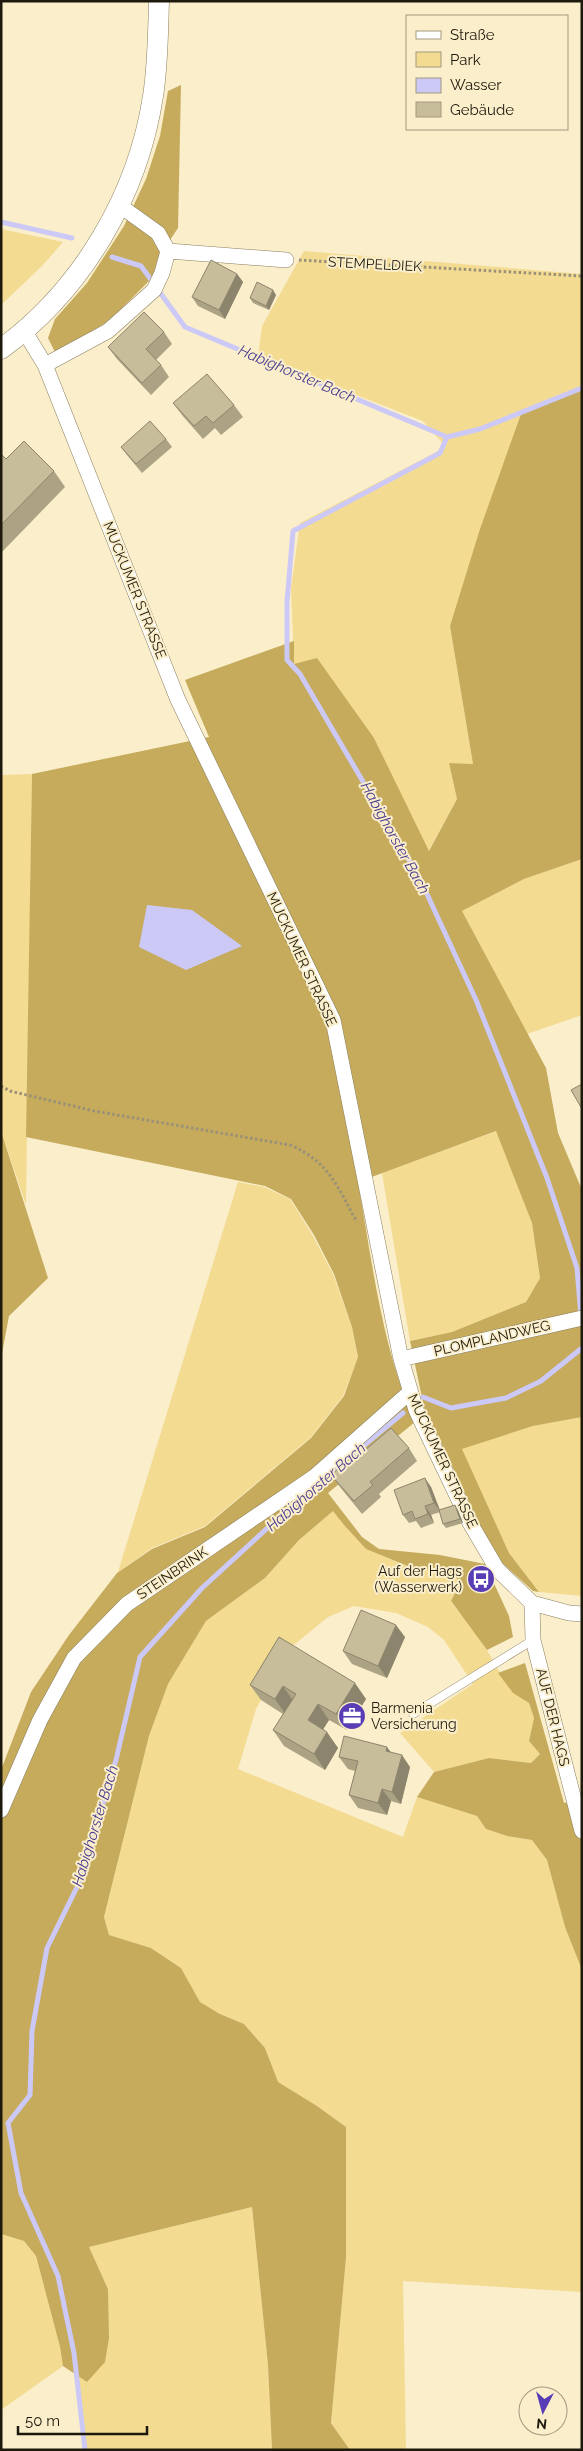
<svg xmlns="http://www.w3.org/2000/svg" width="583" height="2451" font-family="Raleway,sans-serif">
  <rect width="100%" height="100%" fill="#faeecb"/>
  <path fill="#f3db92" d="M1 229 63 242 43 265 1 305Z
    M304 251 582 274V389L574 391 450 626 473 764 449 763 457 799 428 852 374 738 294 664 291 588 300 523 446 447 423 421 258 357 262 326Z
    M32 774 26 1205 1 1131V775Z
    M582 859V1015L527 1034 462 911 524 879Z
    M497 1131 532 1223 540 1278 526 1302 452 1332 410 1341 382 1173Z
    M238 1182 264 1187 290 1199 313 1236 333 1274 352 1327 358 1358 343 1396 311 1437 205 1526 152 1548 118 1572Z
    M582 1417V1596L539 1592 509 1553 461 1449 533 1426Z
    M334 1510 344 1525 366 1549 420 1571 438 1566 461 1581 451 1602C463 1617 475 1633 486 1649 503 1675 501 1684 529 1703L534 1718 529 1741 540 1754 531 1763 489 1758 434 1772 400 1733 473 1684 444 1640 428 1627 396 1613 354 1606 328 1617 290 1648 256 1709 238 1769 403 1837 417 1797 477 1816 486 1829 507 1836 532 1840 547 1860 565 1927 582 1970V2292L403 2281 406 2450H350L331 2423 346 2258V2127L317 2106 277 2082 265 2048 244 2024 220 2014 200 2002 181 1968 151 1948 109 1935 104 1917 149 1736 168 1684 206 1621 265 1578 299 1540Z
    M252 2207 268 2365 272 2450H86L78 2376 108 2289 89 2247Z
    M1 2234 24 2241 36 2256 60 2347 63 2366 1 2410Z"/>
  <path fill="#c5ab5b" d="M181 85 178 228 164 249 159 271 111 319 66 349 55 352 48 338 55 319 87 283 124 226 146 179 160 136 168 91Z
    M582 389V859L524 879 462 911 546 1068 558 1133 582 1190V1417L533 1426 462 1449 509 1553 539 1592 533 1591 500 1561 480 1525 424 1407 410 1341 452 1332 526 1302 540 1278 532 1223 496 1131 358 1182C372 1261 382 1349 415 1422L328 1493 362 1537 379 1549 440 1555 485 1564 509 1616 513 1637 487 1650 451 1601 461 1581 438 1567 420 1571 366 1549 344 1525 333 1511 299 1540 265 1578 206 1621 168 1684 149 1736 104 1917 109 1935 151 1948 181 1968 200 2002 220 2014 244 2024 265 2048 278 2082 317 2106 346 2127V2258L331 2423 350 2450H272L268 2365 252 2207 89 2247 108 2289 109 2338 105 2362 87 2382 63 2366 60 2347 36 2256 24 2241 1 2234V1770L31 1692 69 1635 117 1573 152 1549 205 1527 311 1438 344 1396 358 1357 352 1327 334 1274 314 1235 291 1199 265 1186 26 1137 32 774 209 737 185 680 294 641V664L317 658 374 738 429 851 457 799 449 763 473 764 450 626 480 529 521 414Z
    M1 1131 48 1278 9 1316 1 1359Z
    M525 1663 564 1803 582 1800V1970L565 1927 547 1860 532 1840 507 1836 486 1829 477 1816 417 1797 434 1772 489 1758 531 1763 540 1754 529 1741 534 1718 529 1703 513 1693 498 1673Z"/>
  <path fill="#ccc9f7" d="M147 905 192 910 242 946 186 970 139 947Z"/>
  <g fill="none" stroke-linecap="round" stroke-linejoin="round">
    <path stroke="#ccc9f7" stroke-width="5" d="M1 222 72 238
      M112 257 141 266 152 281
      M161 294 185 327 447 437 440 453 293 531 287 602V660L300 674 420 879 476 1000 547 1178 577 1268 581 1316
      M447 437 480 429 582 388
      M423 1397 451 1408 506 1398 541 1381 582 1348
      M85 2450 74 2353 58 2276 21 2193 8 2123 30 2095 32 2031 47 1948 80 1881 116 1760 140 1657 202 1588 297 1501 403 1413"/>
    <g stroke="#8a7f5f" stroke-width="9">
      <path id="lane" d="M413 1714 533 1640"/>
    </g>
    <g stroke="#8a7f5f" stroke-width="16">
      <path id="street" d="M119 205 158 233 168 251
        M25 332 45 365 178 700 333 1020 401 1359 416 1410 470 1523 497 1569 532 1603 569 1613 582 1614
        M45 365 108 331 154 290 162 273 168 251 286 260
        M401 1359 582 1318
        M532 1603 533 1640 582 1831
        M1 1810 40 1720 74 1658 127 1604 314 1477 410 1392"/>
    </g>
    <g stroke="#8a7f5f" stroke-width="21">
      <path id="secondary" d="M1 349C82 290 138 195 153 96 158 65 158 32 159 1"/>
    </g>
    <path stroke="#9a9178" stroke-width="3" stroke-dasharray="2.5 2.5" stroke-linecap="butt" d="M299 260 582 276
      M1 1086 10 1091 94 1111 290 1145C330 1162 337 1187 357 1222"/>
    <use href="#lane" stroke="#fff" stroke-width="8"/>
    <use href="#street" stroke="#fff" stroke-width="15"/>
    <use href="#secondary" stroke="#fff" stroke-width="20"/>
  </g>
  <path fill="#aca385" d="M237 274 243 282 225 319 198 306 192 297Z
    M276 295 269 310 253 303 250 298Z
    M164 332 172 344 156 360 161 365 169 377 151 395 117 359 108 347Z
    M173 403 234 405 243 417 221 435 215 428 203 439 182 415Z
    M166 439 172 447 142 473 127 455 121 447Z
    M1 454 6 459 54 471 65 487 1 553Z
    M409 1448 417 1461 379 1494 381 1497 362 1514 340 1487 331 1475 351 1462Z
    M431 1487 440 1510H458L463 1523 446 1528 443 1524 440 1512 431 1515 434 1523 421 1528 416 1521 409 1523 403 1515Z
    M279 1637 366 1699 347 1730 329 1720 323 1729 338 1748 325 1770 284 1746 273 1730 283 1714 261 1700 250 1685Z
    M405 1637 387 1678 352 1664 343 1651Z
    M339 1757 410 1767 401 1804 391 1801 387 1815 358 1808 349 1795 355 1771 348 1769Z"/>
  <path fill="#8c846c" d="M237 274 243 282 225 319 219 310Z
    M273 290 276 295 269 310 266 306Z
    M425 1478 431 1487 440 1511 434 1503Z
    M455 1505 458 1510 463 1523 460 1519Z
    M425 1506 431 1515 434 1523 428 1514Z
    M396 1625 405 1637 387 1678 378 1666Z
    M355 1683 366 1699 347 1730 336 1714Z
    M283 1686 294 1702 286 1715 275 1699Z
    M318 1704 329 1720 319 1736 308 1720Z
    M327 1732 338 1748 325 1770 314 1754Z
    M387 1747 396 1759 386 1751Z
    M402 1755 410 1767 401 1804 392 1792Z
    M382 1789 391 1801 387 1815 378 1803Z"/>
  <path fill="#c8bd9b" stroke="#8c846c" d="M211 260 237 274 219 310 192 297Z
    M257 282 273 290 266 306 250 298Z
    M144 312 164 332 146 349 161 365 142 383 108 347Z
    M207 374 234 405 213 423 206 416 194 426 173 403Z
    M150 421 166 439 136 464 121 447Z
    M24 441 54 471 1 525V454L6 459Z
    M582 1084V1109L571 1090Z
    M391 1428 409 1448 370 1482 373 1485 354 1501 331 1475 349 1459 351 1462Z
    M425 1478 434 1503 425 1506 428 1514 415 1519 412 1511 403 1515 394 1490Z
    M455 1505 460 1519 443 1524 439 1510Z
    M361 1610 396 1625 378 1666 343 1651Z
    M279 1637 355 1683 336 1714 318 1704 308 1720 327 1732 314 1754 273 1730 296 1694 283 1686 275 1699 250 1685Z
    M344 1736 387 1747 386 1751 402 1755 392 1792 382 1789 378 1803 349 1795 358 1761 339 1757Z"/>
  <defs>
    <g id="bus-disc" transform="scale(1.4375)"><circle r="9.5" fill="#583db5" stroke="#faeecb"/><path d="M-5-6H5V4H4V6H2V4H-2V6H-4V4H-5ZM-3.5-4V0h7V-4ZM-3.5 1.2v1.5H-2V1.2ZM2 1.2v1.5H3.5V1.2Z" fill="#fff"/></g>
    <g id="office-disc" transform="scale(1.4375)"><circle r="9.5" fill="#583db5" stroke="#faeecb"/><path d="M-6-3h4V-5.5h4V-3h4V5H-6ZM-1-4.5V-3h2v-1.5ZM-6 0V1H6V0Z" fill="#fff"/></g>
  </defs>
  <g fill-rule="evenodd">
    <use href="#bus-disc" x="481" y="1579"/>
    <use href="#office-disc" x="352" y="1716"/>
  </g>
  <g text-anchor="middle" stroke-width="4" stroke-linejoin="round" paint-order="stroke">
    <g font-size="14" fill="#1d190c" stroke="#faeecb">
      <text transform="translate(375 264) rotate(3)" y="5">STEMPELDIEK</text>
      <text transform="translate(135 590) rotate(68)" y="5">MUCKUMER STRASSE</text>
      <text transform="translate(302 959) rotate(65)" y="5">MUCKUMER STRASSE</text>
      <text transform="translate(492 1338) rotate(-13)" y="5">PLOMPLANDWEG</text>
      <text transform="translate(443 1461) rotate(65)" y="5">MUCKUMER STRASSE</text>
      <text transform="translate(172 1573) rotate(-34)" y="5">STEINBRINK</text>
      <text transform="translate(553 1717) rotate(76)" y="5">AUF DER HAGS</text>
    </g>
    <g font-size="14" fill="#1d190c" stroke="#faeecb" text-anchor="end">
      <text x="462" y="1576">Auf der Hags<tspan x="462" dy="16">(Wasserwerk)</tspan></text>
      <text x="371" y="1713" text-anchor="start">Barmenia<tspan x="371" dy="16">Versicherung</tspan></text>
    </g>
    <g font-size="15" font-style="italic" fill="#4b3c91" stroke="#faeecb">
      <text transform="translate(297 374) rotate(23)" y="5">Habighorster Bach</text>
      <text transform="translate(395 838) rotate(61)" y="5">Habighorster Bach</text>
      <text transform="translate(316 1487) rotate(-41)" y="5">Habighorster Bach</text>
      <text transform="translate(95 1826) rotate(-73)" y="5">Habighorster Bach</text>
    </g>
  </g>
  <rect width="583" height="2451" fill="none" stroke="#1d190c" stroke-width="5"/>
  <rect x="406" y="15" width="162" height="115" fill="#faeecb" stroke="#a2997f"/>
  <rect x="416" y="31" width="25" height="8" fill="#ffffff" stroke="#a2997f"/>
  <text x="450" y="40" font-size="15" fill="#1d190c">Straße</text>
  <rect x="416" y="52" width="25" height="15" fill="#f3db92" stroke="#a2997f"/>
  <text x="450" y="65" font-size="15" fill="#1d190c">Park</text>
  <rect x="416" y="78" width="25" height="15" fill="#ccc9f7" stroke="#a2997f"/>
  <text x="450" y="90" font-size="15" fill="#1d190c">Wasser</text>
  <rect x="416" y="102" width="25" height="15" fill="#c8bd9b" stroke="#a2997f"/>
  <text x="450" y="115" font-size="15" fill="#1d190c">Gebäude</text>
  <g transform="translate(543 2411) rotate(186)"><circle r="24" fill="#faeecb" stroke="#a2997f"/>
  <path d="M0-4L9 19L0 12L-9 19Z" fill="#583db5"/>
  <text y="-8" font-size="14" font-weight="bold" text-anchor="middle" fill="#1d190c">N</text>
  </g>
  <path d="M18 2426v8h129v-8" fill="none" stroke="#1d190c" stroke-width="2.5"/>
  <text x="25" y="2426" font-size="15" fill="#1d190c" stroke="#faeecb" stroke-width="4" paint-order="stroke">50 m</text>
</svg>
